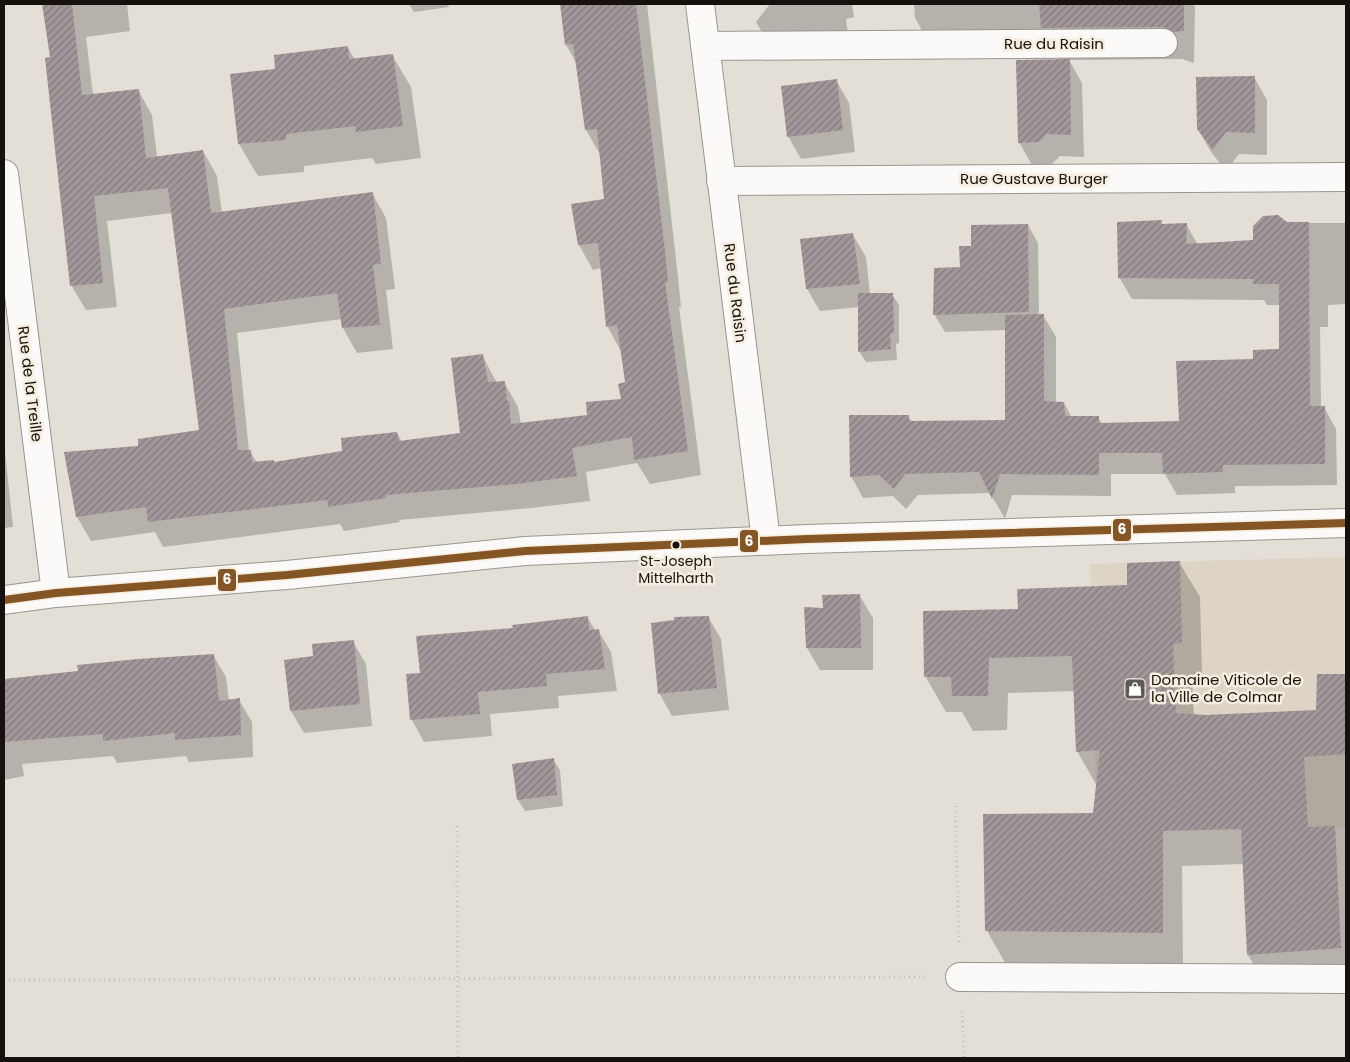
<svg xmlns="http://www.w3.org/2000/svg" width="1350" height="1062" font-family="Poppins,sans-serif">
  <defs>
    <pattern id="building-hatch" width="6" height="6" patternUnits="userSpaceOnUse" patternTransform="scale(1.25)"><rect width="6" height="6" fill="#a2979a"/><path d="M-1 1l2-2M0 6l6-6M5 7l2-2" fill="none" stroke="#837a7c"/></pattern>
  </defs>
  <rect width="100%" height="100%" fill="#e3dfd6"/>
  <path fill="#ddd4c5" d="M1346 557V827L1214 830 1212 789 1094 796 1096 787 1090 564Z"/>
  <path fill="#0003" d="M44 4H127L130 31 86 37 93 95 138 90 152 115 157 157 203 151 217 176 222 213 372 193 386 218 395 289 386 290 393 349 357 353 343 328 342 319 237 333 249 451H250L257 463 274 461 275 463 343 452 397 433 402 442 462 434 482 355 497 383 504 382 518 407 521 424 588 416 623 400 627 383 621 351 607 326 601 268 593 270 579 245 572 205 605 200 600 154 586 130 577 64 566 45 562 4H647L678 277 681 307H679L701 475 650 484 637 463 586 472 590 501 531 508 399 520 400 522 344 531 340 524 163 547 155 532 91 541 77 517 140 447 200 431 172 213 107 221 117 307 86 310 71 285 51 58Z
    M409 4H448L449 7 414 12Z
    M770 4H852L854 17 846 19 848 35 769 44 756 22Z
    M914 4H1193L1195 7 1194 63 1182 59 1069 60 1082 83 1084 157 1060 156 1052 164 1032 165 1019 142 1061 61 1054 48 933 50 915 18Z
    M348 48 355 60 392 55 411 87 421 158 376 164 372 158 304 166V172L258 176 239 144 232 75 276 70Z
    M1254 77 1267 100V155L1239 154 1226 171 1211 152 1198 129Z
    M836 80 849 103 855 152 801 159 788 136Z
    M1161 221 1163 225 1186 224 1198 245 1255 241 1287 223H1346V304L1328 305V327H1320L1321 407H1324L1336 429 1337 485 1235 486V493L1177 495 1165 474H1111V496L1012 495 1005 519 990 493 918 495 906 509 893 496 863 498 851 476 908 416 912 422 1007 421 1006 330 945 332 934 314 972 248 1028 225 1038 243 1039 316 1043 315 1056 337V403H1064L1072 418 1098 417 1102 424 1180 422 1255 360 1281 351V305H1267L1264 300 1132 299 1119 277Z
    M853 235 866 257 870 294H892L899 305V343L896 344 897 360 866 362 859 351V307L820 311 807 289 802 240Z
    M4 442 13 527 4 528Z
    M1179 562 1200 597 1202 677 1192 680 1194 716 1317 711 1318 675H1346V984L1268 990 1248 955 1244 864 1182 866 1183 967 1007 966 987 931 1094 814 1097 786 1077 751 1075 691 1008 693 1007 730 973 731 962 712H946L925 676 1019 610 1128 586Z
    M860 596 873 618V670H820L807 648 824 609Z
    M587 617 595 630H598L611 652 617 691 558 696 559 708 490 714 492 736 424 742 412 720 421 674 514 629Z
    M708 617 721 639 729 710 672 716 659 693Z
    M353 642 366 664 372 726 304 733 291 711 314 657Z
    M213 655 226 677 229 701 239 700 252 722 253 757 189 762 186 756 117 763 113 756 22 764 24 776 4 780V685L54 674Z
    M553 759 560 770 563 806 525 811 518 800Z"/>
  <path fill="url(#building-hatch)" d="M42 4H72L82 95 139 89 146 158 203 150 211 213 373 192 381 264 373 265 380 325 342 328 337 293 224 309 238 450H251L252 462 274 460V462L342 451 341 438 397 432 399 441 460 433 451 358 483 354 488 382 505 381 507 401H509L511 424 587 415 586 402 621 399 618 384 625 382 617 325 606 327 598 243 578 245 571 204 604 199 597 129 585 130 573 44 565 45 560 4H636L665 251 668 282H665L688 451 634 460 632 437 572 448 577 476 517 484 386 495V498L328 507 327 500 148 522 146 507 76 517 64 452 138 446V439L199 430 168 188 94 196 103 283 70 286 45 58 50 57Z
    M1039 4H1184V31L1173 32 1163 27 1041 28Z
    M348 46 349 59 393 54 403 126 356 132 355 126 286 134V140L238 144 230 74 275 69 274 55Z
    M1070 59 1071 135 1047 134 1039 142 1018 143 1016 60Z
    M1255 76V133L1226 132 1213 150 1197 129 1196 77Z
    M837 79 843 130 787 137 781 86Z
    M1278 215 1287 222H1309L1310 406H1325V464L1223 465V472L1163 474 1162 453H1099V475L1000 474 992 499 979 472 905 474 894 489 879 475 850 477 849 415H909V421L1005 420V315L1044 314V401L1064 402 1065 416H1099V423L1179 421 1176 361 1253 359V350L1279 349V284H1253V279L1118 278 1117 222 1162 220 1161 224 1187 223 1186 244 1253 240V226L1263 216Z
    M1028 224 1029 312 933 315 934 268 960 267 959 246H971V225Z
    M853 233 860 284 806 289 800 239Z
    M858 293H893L894 333H890L891 349 858 352Z
    M1180 561 1182 642 1173 645 1176 713 1205 715 1316 710 1317 674H1346V754L1304 757 1308 827 1335 826 1341 948 1247 955 1241 829 1163 831V933L985 931 983 814 1093 813 1100 750 1076 752 1072 656 989 658 988 696H952L951 677H924L923 611 1018 609 1017 589 1127 585V563Z
    M860 594 861 648H806L804 607 823 608 822 595Z
    M588 616 589 630 599 629 605 669 546 674 547 686 478 692 480 714 410 720 406 674 420 673 416 636 513 628 512 625Z
    M709 616 717 688 658 694 651 623 674 620V617Z
    M354 640 360 704 290 711 284 660 313 656 312 644Z
    M214 654 219 701 240 698 241 735 175 740V733L103 741V734L4 742V679L78 671 77 665 138 659Z
    M554 758 557 795 517 800 512 764Z"/>
  <g fill="none" stroke-linecap="round" stroke-linejoin="round">
    <g stroke="#999690" stroke-width="30">
      <path id="minor" d="M700 4 766 540
        M705 46 1163 43
        M4 174 56 593
        M721 181 1346 177
        M4 600 56 593 287 575 525 551 807 539 1346 523
        M960 977 1346 979"/>
    </g>
    <path stroke="#c2c1bf" stroke-width="3" stroke-dasharray="1 4" stroke-linecap="butt" d="M955 806 959 943
      M457 826 458 1058
      M4 980 927 977
      M962 1011 964 1058"/>
    <use href="#minor" stroke="#fbfaf9" stroke-width="28"/>
    <g stroke="#f6eddf" stroke-width="11">
      <path id="bus-1" d="M4 600 56 593 287 575 525 551 807 539 1346 523"/>
    </g>
    <use href="#bus-1" stroke="#845626" stroke-width="8"/>
  </g>
  <defs>
    <g id="shop-square" transform="scale(1.125)"><rect x="-9" y="-9" width="18" height="18" rx="4" fill="#5d5a54" stroke="#f6eddf"/><path d="M-5-2.5h2.3a2.7 3.5 0 0 1 5.4 0H5L5.5 6h-11ZM-1.5-2.5h3a1.5 2.3 0 0 0-3 0Z" fill="#fff"/></g>
  </defs>
  <g fill-rule="evenodd">
    <use href="#shop-square" x="1135" y="689"/>
  </g>
  <circle fill="#15120e" stroke="#f6eddf" stroke-width="2" cx="676" cy="545" r="4.5"/>
  <g text-anchor="middle" stroke-width="5" stroke-linejoin="round" paint-order="stroke">
    <g font-size="14" fill="#15120e" stroke="#f6eddf">
      <text x="676" y="566">St-Joseph<tspan x="676" dy="17">Mittelharth</tspan></text>
    </g>
    <g font-size="15" fill="#15120e" stroke="#f6eddf">
      <text x="1054" y="49">Rue du Raisin</text>
      <text x="1034" y="184">Rue Gustave Burger</text>
      <text transform="translate(735 293) rotate(83)" y="5">Rue du Raisin</text>
      <text transform="translate(30 384) rotate(83)" y="5">Rue de la Treille</text>
    </g>
    <g font-size="15" fill="#15120e" stroke="#f6eddf" text-anchor="start">
      <text x="1151" y="685">Domaine Viticole de<tspan x="1151" dy="17">la Ville de Colmar</tspan></text>
    </g>
  </g>
  <g stroke="#f6eddf" stroke-width="2">
    <rect x="1112" y="518" width="20" height="24" rx="5" fill="#845626"/>
    <rect x="739" y="529" width="20" height="24" rx="5" fill="#845626"/>
    <rect x="217" y="568" width="20" height="24" rx="5" fill="#845626"/>
  </g>
  <g font-size="14" text-anchor="middle" font-weight="bold" fill="#fff">
    <text x="1122" y="534">6</text>
    <text x="749" y="546">6</text>
    <text x="227" y="584">6</text>
  </g>
  <rect width="1350" height="1062" fill="none" stroke="#15120e" stroke-width="10"/>
</svg>
